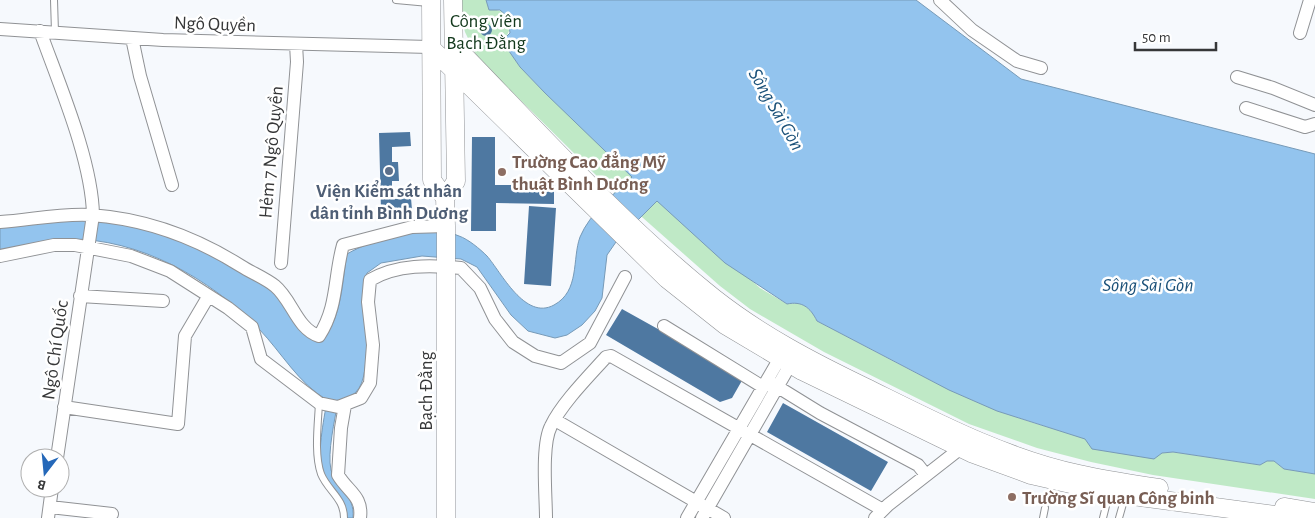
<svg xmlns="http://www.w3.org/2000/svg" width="1315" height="518" font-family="'Alegreya Sans',sans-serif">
  <rect width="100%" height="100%" fill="#f6f9fd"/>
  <path fill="#bfe9c6" d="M456 0H486L489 10C510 7 517 28 502 41L520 67 545 93 760 288 787 304C802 301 810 307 817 321 876 351 935 386 997 410 1050 431 1106 442 1162 453L1173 452 1260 465 1267 461H1274L1284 469 1315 474V499L1153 475 1091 462 1037 448 969 424 824 352 750 309 720 286 608 187 477 57 465 32Z"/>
  <path fill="#93c4ee" stroke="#779ab7" d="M486 0H916L1021 79 1315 154V474L1284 469 1274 461H1267L1260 465 1173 452 1162 453 1154 459 1092 449 1085 439 997 411 949 390 817 321C810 307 802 301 787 304L725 263 657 201 616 242 607 255 602 298 595 311 582 325 567 335 555 338 528 331 511 315 477 267 461 259 422 256 381 263 367 273C363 301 374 375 356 392 352 396 343 399 338 401 335 419 327 453 331 470 337 490 355 494 353 518H345C346 496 331 492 323 474 316 455 324 420 327 400 298 383 282 353 259 329 211 279 139 238 68 239 46 240 22 246 0 250V224L65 219 112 222 177 235 253 277 280 298 304 334 321 340C342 320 342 282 347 254 372 239 431 223 459 236 468 239 480 249 487 256 501 272 525 321 554 305 580 291 572 259 580 237 590 213 614 194 632 177L545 93 520 67 502 41 510 33 508 17 500 10H489Z"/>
  <path fill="#4e78a1" d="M480 30a6 6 0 1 1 12 0a6 6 0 1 1-12 0Z
    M410 132 411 146 392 147V162H398L399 181H392V199L411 198 412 210 381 211 379 133Z
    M472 137H495V185H554V204L496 203V231H471Z
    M529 206 556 208 551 286 524 284Z
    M622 309 744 377 732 398 720 402 606 335Z
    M783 403 888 462 871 491 767 432Z"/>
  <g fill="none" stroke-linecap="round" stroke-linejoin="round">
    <g stroke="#909295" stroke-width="8">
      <path id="lane" d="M54 0 55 32
        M396 0 429 3
        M319 403C318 424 314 454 321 474 328 491 344 498 344 518
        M1043 518 1045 508
        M1103 518 1109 494
        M1119 518 1125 497"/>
    </g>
    <g stroke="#909295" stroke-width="14">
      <path id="street" d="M940 0 972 30 1017 61 1041 68
        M0 29 163 40 430 47
        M40 31C59 84 92 160 93 215L57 458
        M1300 33 1310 0
        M132 38 140 76 172 185
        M1237 77 1273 88 1315 105
        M1246 108 1305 127 1315 124
        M0 222C30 220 61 213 91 215 147 219 195 237 241 266 252 273 265 278 275 286 292 300 297 329 319 336 338 307 334 277 343 245L412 227 446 226
        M0 256 54 245H75L131 256 170 271 228 308 252 327 261 359 319 403 338 407 361 398 370 383 373 345 368 302 370 280C397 264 431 265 461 268L480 288 495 319 513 342 535 356 561 363 590 343 625 277
        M281 263 297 62 296 44
        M80 296 163 301
        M664 326 763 387 768 383 773 384 820 413 918 465 926 475
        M345 405 341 428 338 475C348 492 363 496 360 518
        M64 407 178 424 185 336 208 297
        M555 420 724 518
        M50 507 112 514
        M48 518 52 488
        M546 518C546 496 541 445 551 426 562 403 589 376 606 357L611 356 883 510
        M687 518 784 351
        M702 518 794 358
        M875 518 888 505 961 448"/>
    </g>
    <g stroke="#909295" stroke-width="19">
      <path id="secondary" d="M431 0 432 180 445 198 446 226V518
        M454 45C538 131 620 223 714 298 761 335 813 362 865 387 934 421 1004 458 1079 474 1105 480 1133 484 1159 488
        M430 47 667 279 725 325 802 371 971 453 1031 475 1110 493 1297 518
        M445 198 456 181 453 0
        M1284 507 1315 512"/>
    </g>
    <use href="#lane" stroke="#fff" stroke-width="6"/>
    <use href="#street" stroke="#fff" stroke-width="12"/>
    <use href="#secondary" stroke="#fff" stroke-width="18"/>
  </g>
  <circle fill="#5c6f8a" stroke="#fff" stroke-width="2" cx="389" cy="171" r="5"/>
  <g fill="#8d6e63" stroke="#fff" stroke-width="2">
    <circle cx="502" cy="172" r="5"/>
    <circle cx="1012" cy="497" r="5"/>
  </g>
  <g text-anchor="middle" stroke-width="5" stroke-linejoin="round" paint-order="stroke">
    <g font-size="19" fill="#12381c" stroke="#fff">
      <text x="486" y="27">Công viên<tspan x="486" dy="22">Bạch Đằng</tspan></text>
    </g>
    <g font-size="19" fill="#363738" stroke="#fff">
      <text transform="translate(215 23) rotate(2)" y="7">Ngô Quyền</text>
      <text transform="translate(270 152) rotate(-85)" y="7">Hẻm 7 Ngô Quyền</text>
      <text transform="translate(54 350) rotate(-82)" y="7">Ngô Chí Quốc</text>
      <text transform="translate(425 391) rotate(-90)" y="7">Bạch Đằng</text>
    </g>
    <g font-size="19" font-weight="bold" fill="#785e54" stroke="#fff" text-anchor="start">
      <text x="512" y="168">Trường Cao đẳng Mỹ<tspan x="512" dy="22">thuật Bình Dương</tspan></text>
      <text x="1022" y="504">Trường Sĩ quan Công binh</text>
    </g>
    <g font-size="19" font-weight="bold" fill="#4e5e75" stroke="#fff">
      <text x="389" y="197">Viện Kiểm sát nhân<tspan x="389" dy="22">dân tỉnh Bình Dương</tspan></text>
    </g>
    <g font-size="20" font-style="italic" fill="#1b5179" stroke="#fff">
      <text transform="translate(777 109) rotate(60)" y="7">Sông Sài Gòn</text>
      <text x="1148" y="291">Sông Sài Gòn</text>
    </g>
  </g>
  <g transform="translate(45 473) rotate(196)"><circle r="24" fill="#ffffff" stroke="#afafaf"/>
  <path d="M0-4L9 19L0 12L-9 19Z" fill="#2568b9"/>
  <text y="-8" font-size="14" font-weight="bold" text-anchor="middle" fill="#363738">B</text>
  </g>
  <path d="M1135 42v8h81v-8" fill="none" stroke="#363738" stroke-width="2.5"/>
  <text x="1142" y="42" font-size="15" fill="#363738" stroke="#ffffff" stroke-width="4" paint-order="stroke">50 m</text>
</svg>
